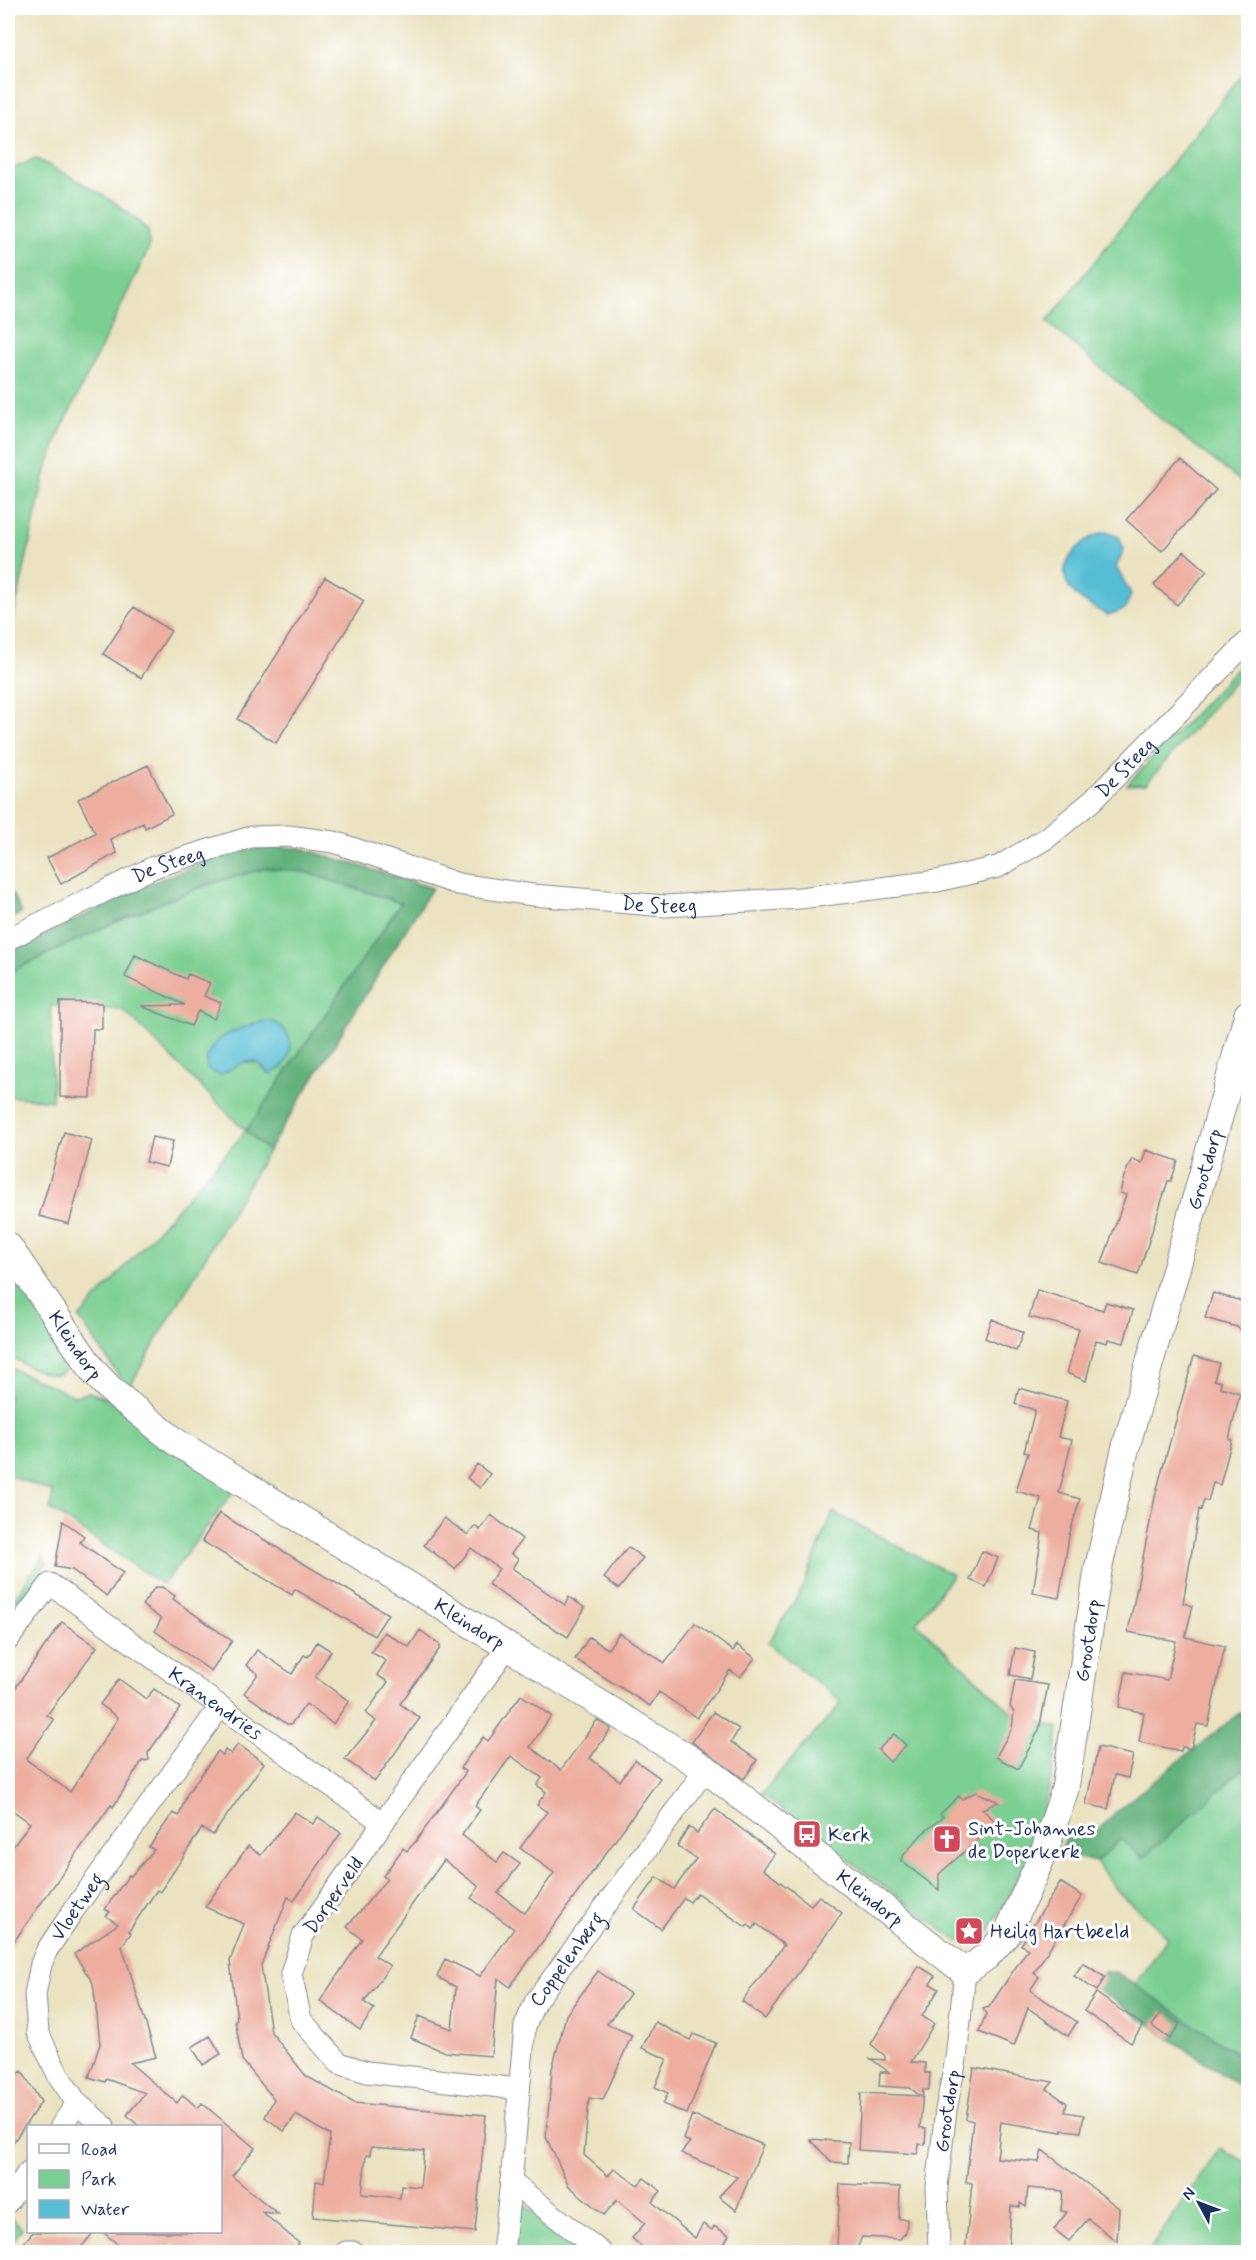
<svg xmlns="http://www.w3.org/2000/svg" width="1256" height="2260" font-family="Mynerve,sans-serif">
  <rect width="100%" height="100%" fill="#fff"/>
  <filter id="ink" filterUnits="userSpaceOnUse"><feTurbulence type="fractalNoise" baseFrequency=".0167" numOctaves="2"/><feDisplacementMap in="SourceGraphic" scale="12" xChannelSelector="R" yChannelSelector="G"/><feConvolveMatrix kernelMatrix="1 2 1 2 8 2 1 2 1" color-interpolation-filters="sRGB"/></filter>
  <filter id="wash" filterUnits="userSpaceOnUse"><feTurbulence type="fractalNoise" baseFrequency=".008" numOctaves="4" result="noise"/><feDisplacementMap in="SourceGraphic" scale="24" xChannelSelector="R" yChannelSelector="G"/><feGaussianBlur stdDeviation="1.35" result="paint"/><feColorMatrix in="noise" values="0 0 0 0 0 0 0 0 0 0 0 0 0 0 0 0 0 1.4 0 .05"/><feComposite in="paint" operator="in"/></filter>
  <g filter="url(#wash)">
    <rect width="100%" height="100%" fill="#eae2c0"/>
    <path fill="#7bcf92" stroke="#4b7f78" stroke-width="1.5" fill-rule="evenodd" d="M1248 67V487L1162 420 1047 322Z
      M36 159C75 179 118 199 148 231L149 248 60 432 44 477 8 644V170Z
      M1248 657V666L1146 784 1127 785Z
      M267 868 305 872 401 903 247 1131 268 1151 128 1389 79 1318 246 1131 123 1010 51 1006 52 1101 8 1096V973C92 933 176 890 267 868ZM270 1021C294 1029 295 1051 281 1069L266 1072 258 1063 242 1062 250 1024Z
      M8 1265 68 1354C70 1394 26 1365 8 1356Z
      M8 1367 74 1396 89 1392 105 1398 234 1491 163 1585 50 1509 53 1492 8 1475Z
      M833 1512 953 1575 916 1623 1017 1717 1059 1727C1052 1795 1032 1860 996 1918 992 1925 988 1937 980 1940 973 1944 964 1941 957 1941L761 1794 842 1703 768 1643 801 1591Z
      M44 1556 46 1564 8 1619V1607Z
      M1243 1769 1248 1775V2061L1135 1986 1168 1937 1116 1890 1096 1862 1121 1839 1143 1858Z
      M1220 2148 1248 2163V2252H1148Z
      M521 2203 586 2252H513L517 2207Z
      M8 2215 22 2228 8 2248Z"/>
    <path fill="#64b27c" stroke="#40706d" stroke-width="1.5" d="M268 847 301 848 432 888 268 1151 246 1131 401 903 305 872 267 868 207 884 115 922 8 973V953L151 883 227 853Z
      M8 887 22 913 8 920Z
      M1241 1712 1248 1726V1775L1243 1769 1143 1858 1121 1839 1096 1862 1060 1854 1067 1833 1092 1836 1120 1808Z
      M1104 1972H1116L1248 2061V2092L1095 1987Z"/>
    <path fill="#57bed4" stroke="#397699" stroke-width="1.5" d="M1106 532 1119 537 1124 549 1116 567 1131 594 1125 609 1108 615C1081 603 1047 580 1075 551 1085 540 1091 536 1106 532Z
      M270 1021C298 1030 296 1062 271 1074 265 1071 262 1065 256 1062 243 1058 231 1070 220 1075L207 1069C201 1037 246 1025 270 1021Z"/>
    <g id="blocks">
      <path fill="#edad9f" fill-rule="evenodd" d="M1180 458 1216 490 1162 551 1126 520Z
        M1184 551 1207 571 1177 605 1154 585Z
        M325 577 364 601 276 743 237 719Z
        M134 607 171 631 141 678 103 654Z
        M148 765 172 814 145 828 143 823 110 839 117 853 61 884 47 858 95 833 78 799Z
        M135 955 186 979 188 974 210 983 204 996 221 1003 214 1019 198 1011 191 1026 141 1006 185 1005 125 977Z
        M60 1002 102 1003V1029H93L91 1098 60 1097Z
        M64 1132 92 1140 69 1224 39 1216Z
        M152 1137 173 1141 167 1167 146 1162Z
        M1146 1150 1178 1161 1171 1181H1168L1138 1275 1102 1263 1126 1195 1120 1193 1124 1176 1132 1159 1142 1163Z
        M1037 1290 1103 1310 1106 1302 1133 1310 1124 1343 1108 1339 1107 1343 1096 1340 1086 1381 1067 1373 1079 1329 1029 1317Z
        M1213 1293 1248 1303V1334L1237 1327 1205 1318Z
        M992 1319 1023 1333 1016 1351 985 1338Z
        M1194 1356 1219 1363 1214 1380 1221 1382 1220 1387 1240 1393 1229 1439 1232 1440 1220 1485 1213 1483 1208 1501 1204 1500 1201 1510 1199 1509 1183 1603 1193 1606 1185 1637 1225 1646 1208 1726 1197 1724 1191 1749 1182 1747 1181 1751 1139 1742 1144 1713 1119 1707 1126 1672 1167 1680 1176 1641 1128 1632 1156 1492Z
        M1019 1388 1067 1401 1058 1437 1072 1440 1059 1493 1080 1499 1069 1536 1059 1598 1033 1593 1042 1533 1032 1530 1041 1498 1016 1491 1028 1453 1024 1452 1035 1410 1015 1404Z
        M477 1464 490 1474 480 1488 467 1478Z
        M219 1513 388 1614 374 1636 295 1589 292 1595 202 1541Z
        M491 1515 522 1539 511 1554 518 1559 512 1568 565 1605 569 1597 585 1608 568 1637 530 1614 488 1584 499 1569 471 1548 455 1569 424 1545 444 1518 468 1535 475 1526 480 1530Z
        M63 1521 84 1536 80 1542 123 1573 107 1596 72 1570 55 1567Z
        M628 1547 643 1558 619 1589 604 1578Z
        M982 1551 998 1558 986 1587 970 1580Z
        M155 1587H162L175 1596 173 1599 232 1641 211 1671 155 1631 161 1619 142 1605Z
        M62 1622 97 1647 47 1715 54 1720 26 1759 70 1792 118 1718 100 1704 119 1679 146 1699 154 1689 180 1708 148 1753 149 1760 142 1761 113 1807 111 1805 8 1950V1854L30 1823 8 1807V1698Z
        M695 1623 733 1651 737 1645 755 1658 740 1677 730 1670 697 1718 659 1692 650 1706 575 1659 589 1637 608 1649 619 1633 665 1663Z
        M420 1630 440 1645V1648L400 1704 420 1718 375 1781 345 1759 376 1721 366 1713 388 1682 377 1675 386 1661 371 1652 384 1632 409 1647Z
        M317 1642 331 1651 315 1677 349 1701 333 1724 306 1704 291 1724H287L244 1693 258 1674 246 1665 257 1650 292 1674 304 1655 308 1657Z
        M1015 1648 1035 1652 1030 1679 1010 1675Z
        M1015 1680 1048 1685 1039 1730 1018 1769 996 1757 1012 1728 1014 1712 1010 1707Z
        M521 1695 551 1716 530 1747 561 1770 597 1720 611 1729 590 1758 620 1781 635 1760 660 1778 510 1987 498 1978 491 2056 445 2052 411 2038 419 2016 452 2029 456 1987 437 1977 445 1959 480 1976 514 1929 471 1898 479 1887 444 1860 375 1956 390 1966 364 2002 374 2009 360 2030 320 2001 362 1939 347 1927 387 1879 383 1876 403 1848 407 1851 416 1841 466 1772 460 1768 483 1737 488 1741ZM511 1756 542 1778 537 1785 546 1792 537 1805 547 1812 520 1848 554 1873 525 1913 498 1893 520 1864 504 1853 497 1862 462 1835 480 1810 475 1806Z
        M713 1712 739 1729 731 1742 757 1760 744 1779 692 1742Z
        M894 1734 906 1745 890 1762 878 1750Z
        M238 1744 264 1763 213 1835 202 1828 160 1892 157 1890 129 1931 131 1933 122 1946 156 2057 130 2063 177 2103 183 2095 198 2108 202 2103 255 2148 232 2176 278 2214 262 2212 299 2243 291 2253H185L174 2243 166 2253H128L103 2232H220V2127H140L127 2115 145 2093 106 2079 105 2082 89 2077 100 2044 98 2024 93 1983 74 1954 118 1924 106 1916 110 1912 105 1909 129 1875 131 1876 154 1850 149 1847 173 1813 179 1816 187 1794 218 1751 223 1755 225 1750 231 1754Z
        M1098 1747 1133 1755 1128 1778 1115 1775 1108 1809 1086 1804Z
        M976 1792 999 1802 982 1809 997 1823 939 1874V1890L901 1861 902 1857 922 1834 943 1817 940 1814 959 1796 962 1799Z
        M715 1809 775 1854 763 1869 811 1905 819 1896 842 1913 765 2019 742 2001 784 1945 757 1924 753 1929 748 1925 746 1927 697 1893 690 1902 684 1898 661 1929 634 1909 657 1877 674 1889 696 1859 677 1846 689 1827 697 1833Z
        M295 1812 313 1824 318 1817 341 1833 294 1901 288 1897 261 1965 271 2032 306 2076 354 2103 486 2115 475 2232 313 2217 316 2181 324 2182 330 2135 296 2115 284 2131 265 2117 274 2099 242 2060 235 2020H237L230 1961 244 1924 205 1907 248 1846 261 1855ZM371 2147 424 2151 420 2187 401 2185 400 2198 362 2194 366 2155H370Z
        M1060 1882 1082 1896 1034 1973 1039 1977 1030 1990 1077 2022 1068 2036 1028 2008 1014 2046 979 2032 986 2014 983 2009 989 2007 1028 1949 1021 1945Z
        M1083 1963 1105 1977 1097 1991 1074 1976Z
        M919 1966 935 1976 930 1984 939 1989 922 2016 934 2024 911 2062 925 2063V2073H930L929 2090H923L920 2128H926L925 2145 919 2144 918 2154 858 2150 861 2093 920 2096 910 2088 879 2086 880 2072H889L871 2059 885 2060V2056L871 2044Z
        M598 1971 630 1994 607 2024 632 2035 603 2100 589 2098 584 2155 608 2176 614 2169 638 2185 644 2178 661 2191 652 2202 695 2238 703 2224 712 2230 714 2226 729 2235 719 2253H649L632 2238 645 2223 617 2200 604 2215 569 2186 546 2137 552 2069 566 2015Z
        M1096 1993 1143 2025 1131 2043 1084 2011Z
        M1162 2011 1180 2024 1170 2039 1152 2026Z
        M655 2022 690 2040 693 2034 716 2043 687 2114 663 2104 668 2093 655 2087 667 2059 642 2048Z
        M210 2036 221 2054 203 2065 192 2047Z
        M974 2068 1053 2082 1047 2089 1067 2103 1065 2112 1084 2115 1081 2132 1062 2130V2132L1001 2122 997 2158 1039 2162 1042 2150 1119 2208 1117 2241 1088 2219 1069 2241 1054 2229 1067 2212 1061 2211 1063 2191 1028 2188 1026 2207 1020 2203V2207L1011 2206 1008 2253H965L972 2183 966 2182 973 2121 966 2119Z
        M22 2071 41 2102 8 2150V2080Z
        M692 2115 763 2145 736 2210 719 2196 737 2177 681 2153 690 2142 683 2139Z
        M810 2139 849 2142 848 2163 831 2162Z
        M840 2184 900 2187 899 2219H907L906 2232 900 2239 862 2237 857 2248 837 2247Z
        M33 2232H94L76 2253H15Z"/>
    </g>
  </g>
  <g filter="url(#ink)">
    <use href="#blocks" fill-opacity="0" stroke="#82888f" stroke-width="1.5"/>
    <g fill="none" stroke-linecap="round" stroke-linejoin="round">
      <g stroke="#82888f" stroke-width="23">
        <g id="minor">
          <path id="s1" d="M8 939 154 867 251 837 288 836 334 842 458 884 533 895 665 906 800 898 937 881 998 867 1047 838 1093 800 1248 641"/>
          <path id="s2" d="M8 1640 50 1584 383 1823"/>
          <path d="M508 1646 303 1936 291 1974 301 2020 339 2063 367 2072 518 2089"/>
          <path d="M77 2103 104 2126"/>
          <path id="s3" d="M61 2126 77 2103 58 2075 38 2032 35 1995 41 1964 47 1950 73 1911 220 1707"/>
          <path d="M8 2202 28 2172"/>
          <path d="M346 2252H353"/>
          <path d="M503 2252 511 2182"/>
          <path id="s4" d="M601 2252 511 2182 525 2026 535 2002 706 1769"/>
          <path id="s5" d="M939 2252 937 2187 946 2110 956 2059 965 1972"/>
        </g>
      </g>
      <g stroke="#82888f" stroke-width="29">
        <g id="tertiary">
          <path id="s6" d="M8 1246 94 1372 112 1391 176 1442 706 1769 965 1972 987 1956 1007 1934 1045 1850 1065 1789 1098 1570 1125 1450 1248 1014"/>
        </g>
      </g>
      <use href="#minor" stroke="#fff" stroke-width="21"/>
      <use href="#tertiary" stroke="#fff" stroke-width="27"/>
    </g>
  </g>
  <defs>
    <g id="bus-square" transform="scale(1.5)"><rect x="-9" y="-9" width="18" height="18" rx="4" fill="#d1495b" stroke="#fff"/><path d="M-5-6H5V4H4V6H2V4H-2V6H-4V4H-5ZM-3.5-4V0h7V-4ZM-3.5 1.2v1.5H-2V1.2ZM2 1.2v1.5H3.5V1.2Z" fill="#fff"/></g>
    <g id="church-square" transform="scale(1.5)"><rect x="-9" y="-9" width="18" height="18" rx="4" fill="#d1495b" stroke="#fff"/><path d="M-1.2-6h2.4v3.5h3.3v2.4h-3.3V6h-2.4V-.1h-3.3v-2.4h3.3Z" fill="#fff"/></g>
    <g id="sight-square" transform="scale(1.5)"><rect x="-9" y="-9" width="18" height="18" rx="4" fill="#d1495b" stroke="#fff"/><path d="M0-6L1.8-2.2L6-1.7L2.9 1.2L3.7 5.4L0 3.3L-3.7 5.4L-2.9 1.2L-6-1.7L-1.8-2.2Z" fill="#fff"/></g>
  </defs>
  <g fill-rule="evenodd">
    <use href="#bus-square" x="807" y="1834"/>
    <use href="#church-square" x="947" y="1839"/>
    <use href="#sight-square" x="969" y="1931"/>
  </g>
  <g text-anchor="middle" stroke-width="6" stroke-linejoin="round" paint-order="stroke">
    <g font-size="20" fill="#1b2f5e" stroke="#fff">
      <text dy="7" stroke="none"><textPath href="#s1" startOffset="1185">De Steeg</textPath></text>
      <text dy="7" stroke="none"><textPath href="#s1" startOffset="177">De Steeg</textPath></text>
      <text dy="7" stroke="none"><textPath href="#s1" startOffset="681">De Steeg</textPath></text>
      <text dy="7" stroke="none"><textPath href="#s6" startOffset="2062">Grootdorp</textPath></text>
      <text dy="7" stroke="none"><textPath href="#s6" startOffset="120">Kleindorp</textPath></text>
      <text dy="7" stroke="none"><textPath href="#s6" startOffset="606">Kleindorp</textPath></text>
      <text dy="7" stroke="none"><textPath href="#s6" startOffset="1576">Grootdorp</textPath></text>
      <text dy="7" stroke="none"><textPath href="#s2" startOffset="274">Kranendries</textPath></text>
      <text transform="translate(333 1895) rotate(-55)" y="7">Dorperveld</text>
      <text dy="7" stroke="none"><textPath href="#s6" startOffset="1092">Kleindorp</textPath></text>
      <text dy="7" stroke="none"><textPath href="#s3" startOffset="246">Vloetweg</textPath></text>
      <text dy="7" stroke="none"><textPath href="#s4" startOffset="350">Coppelenberg</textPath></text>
      <text dy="7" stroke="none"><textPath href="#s5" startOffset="142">Grootdorp</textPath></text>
    </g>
    <g font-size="20" fill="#1b2f5e" stroke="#fff" text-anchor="start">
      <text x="968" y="1835">Sint-Johannes<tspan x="968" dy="23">de Doperkerk</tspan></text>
      <text x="828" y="1841">Kerk</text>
      <text x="990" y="1938">Heilig Hartbeeld</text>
    </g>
  </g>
  <rect width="1256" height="2260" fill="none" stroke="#fff" stroke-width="30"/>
  <rect x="27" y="2125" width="195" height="108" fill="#ffffff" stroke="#a4acbf" stroke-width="1.5"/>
  <rect x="39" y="2144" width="30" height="9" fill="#ffffff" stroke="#a4acbf" stroke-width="1.5"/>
  <text x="81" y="2155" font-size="18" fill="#1b2f5e">Road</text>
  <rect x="39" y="2170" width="30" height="18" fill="#7bcf92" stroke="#a4acbf" stroke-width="1.5"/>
  <text x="81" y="2185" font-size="18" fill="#1b2f5e">Park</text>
  <rect x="39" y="2200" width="30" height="18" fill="#57bed4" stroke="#a4acbf" stroke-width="1.5"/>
  <text x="81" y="2215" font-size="18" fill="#1b2f5e">Water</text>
  <g transform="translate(1199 2203) rotate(311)" stroke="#ffffff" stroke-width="4.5" paint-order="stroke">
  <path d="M0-4.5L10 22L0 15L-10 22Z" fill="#1b2f5e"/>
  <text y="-9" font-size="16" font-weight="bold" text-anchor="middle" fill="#1b2f5e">N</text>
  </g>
</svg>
